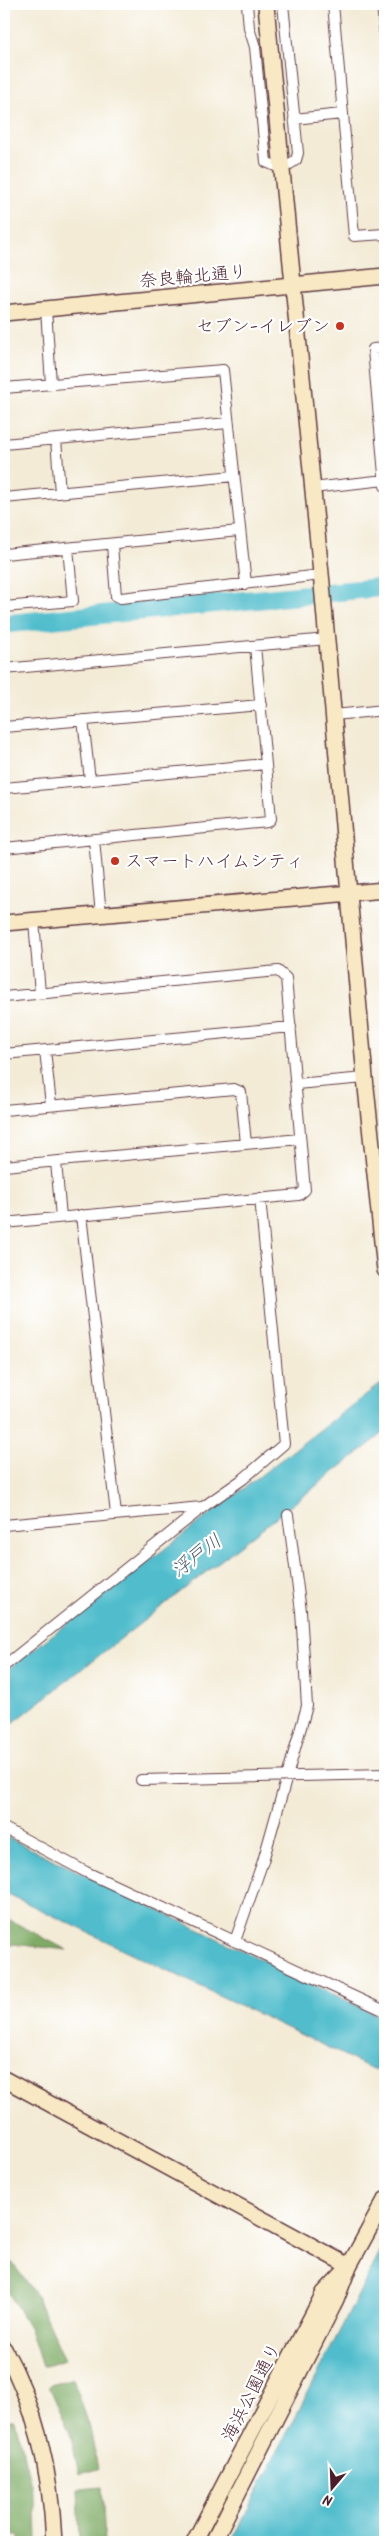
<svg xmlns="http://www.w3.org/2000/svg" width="389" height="2546" font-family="Kalam,'Klee One',sans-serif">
  <rect width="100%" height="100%" fill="#fff"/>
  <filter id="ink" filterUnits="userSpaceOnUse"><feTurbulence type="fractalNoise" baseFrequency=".02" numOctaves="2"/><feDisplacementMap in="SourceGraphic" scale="10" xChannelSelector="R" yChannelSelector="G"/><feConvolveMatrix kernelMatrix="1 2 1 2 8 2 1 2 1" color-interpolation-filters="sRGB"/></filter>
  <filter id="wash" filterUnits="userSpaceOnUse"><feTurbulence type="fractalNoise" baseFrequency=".0096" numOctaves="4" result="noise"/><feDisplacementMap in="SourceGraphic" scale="20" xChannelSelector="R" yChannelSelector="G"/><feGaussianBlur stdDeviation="1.12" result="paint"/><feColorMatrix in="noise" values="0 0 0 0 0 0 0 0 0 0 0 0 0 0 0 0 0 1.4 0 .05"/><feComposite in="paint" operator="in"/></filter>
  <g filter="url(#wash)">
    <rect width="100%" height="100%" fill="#f3ebd6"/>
    <path fill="#7eab65" stroke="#646548" d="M4 1917 67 1950 4 1943Z
      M4 2251 35 2294 65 2360 42 2367 30 2329 4 2285Z
      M73 2378 90 2428 98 2469 79 2474 70 2433 49 2386Z
      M4 2420H15L36 2506 37 2542H19V2535H4Z
      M102 2487 105 2542H80L78 2489Z"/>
    <path fill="#51bdcc" stroke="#4e6e7c" d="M385 1380V1432L4 1730V1672Z
      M4 1836 385 2019V2075L4 1892Z
      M385 2243V2542H231Z"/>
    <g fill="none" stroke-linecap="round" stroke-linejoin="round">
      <path stroke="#51bdcc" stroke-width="19" d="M4 624 385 587"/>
    </g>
  </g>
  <g filter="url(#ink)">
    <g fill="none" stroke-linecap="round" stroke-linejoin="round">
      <g stroke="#633e45" stroke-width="12">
        <path id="street" d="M247 4 249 28 255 47 266 162 282 169 296 160 298 153 283 4
          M333 4 354 236 385 234
          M382 4 385 37
          M294 119 342 114
          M46 309 51 384
          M385 348 373 349 385 486
          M4 388 223 370 246 584
          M56 439 60 493
          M4 444 228 423
          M312 488 385 480
          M4 498 234 476
          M112 545 116 596 121 598 321 575
          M4 554 239 531
          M4 607 73 601 68 548
          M4 669 327 639
          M334 715 385 710
          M83 720 90 780
          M4 727 261 705
          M4 788 266 764
          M94 839 101 915
          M4 848 268 822 271 819 255 646
          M34 921 40 993
          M4 997 278 971 286 978 305 1190 299 1195 4 1223
          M45 1050 51 1105
          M4 1054 291 1027
          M296 1084 365 1078
          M4 1110 234 1089 241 1092 246 1144
          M56 1162 61 1217
          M4 1166 300 1139
          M81 1215 116 1514
          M4 1525 202 1507
          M4 1666 203 1507 243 1479 284 1444 260 1198
          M141 1780 385 1774
          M4 1828 86 1872 385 2011
          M235 1941 263 1861 307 1706 301 1611 288 1515"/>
      </g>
      <g stroke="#633e45" stroke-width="18">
        <path id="secondary" d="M266 5 322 584 365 1078 385 1270
          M4 313 385 276
          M4 923 385 890
          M4 2079 349 2266
          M4 2349C37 2408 51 2475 54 2542
          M194 2542 324 2293 345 2271
          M213 2542 336 2300 349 2266 385 2200"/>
      </g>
      <use href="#street" stroke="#fff" stroke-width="10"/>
      <use href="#secondary" stroke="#f8e8c3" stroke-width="15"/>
      <g stroke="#4a1f2b" stroke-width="5">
        <path id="rail" d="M4 5 11 4"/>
      </g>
      <use href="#rail" stroke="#fff" stroke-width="3" stroke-dasharray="9" stroke-linecap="butt"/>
    </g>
  </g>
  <g fill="#c8321e" stroke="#fff" stroke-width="2">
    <circle cx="340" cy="326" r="5"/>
    <circle cx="115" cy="861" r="5"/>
  </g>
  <g text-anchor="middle" stroke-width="4.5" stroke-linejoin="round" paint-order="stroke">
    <g font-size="18" fill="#4a1f2b" stroke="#fff">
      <text transform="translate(193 276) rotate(-5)" y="6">奈良輪北通り</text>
      <text transform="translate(251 2392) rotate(-63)" y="6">海浜公園通り</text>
    </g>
    <g font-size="18" fill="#4a1f2b" stroke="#fff" text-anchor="end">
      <text x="330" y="332">セブン-イレブン</text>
      <text x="125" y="867" text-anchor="start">スマートハイムシティ</text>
    </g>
    <g font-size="19" font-style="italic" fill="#4d5e6b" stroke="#fff">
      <text transform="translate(196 1555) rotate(-37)" y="7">浮戸川</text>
    </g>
  </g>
  <rect width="389" height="2546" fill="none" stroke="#fff" stroke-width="20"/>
  <g transform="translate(332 2488) rotate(199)" stroke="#ffffff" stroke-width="4" paint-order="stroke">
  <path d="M0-4L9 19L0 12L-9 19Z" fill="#4a1f2b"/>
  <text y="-8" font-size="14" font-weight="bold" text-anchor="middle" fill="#4a1f2b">N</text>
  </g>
</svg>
